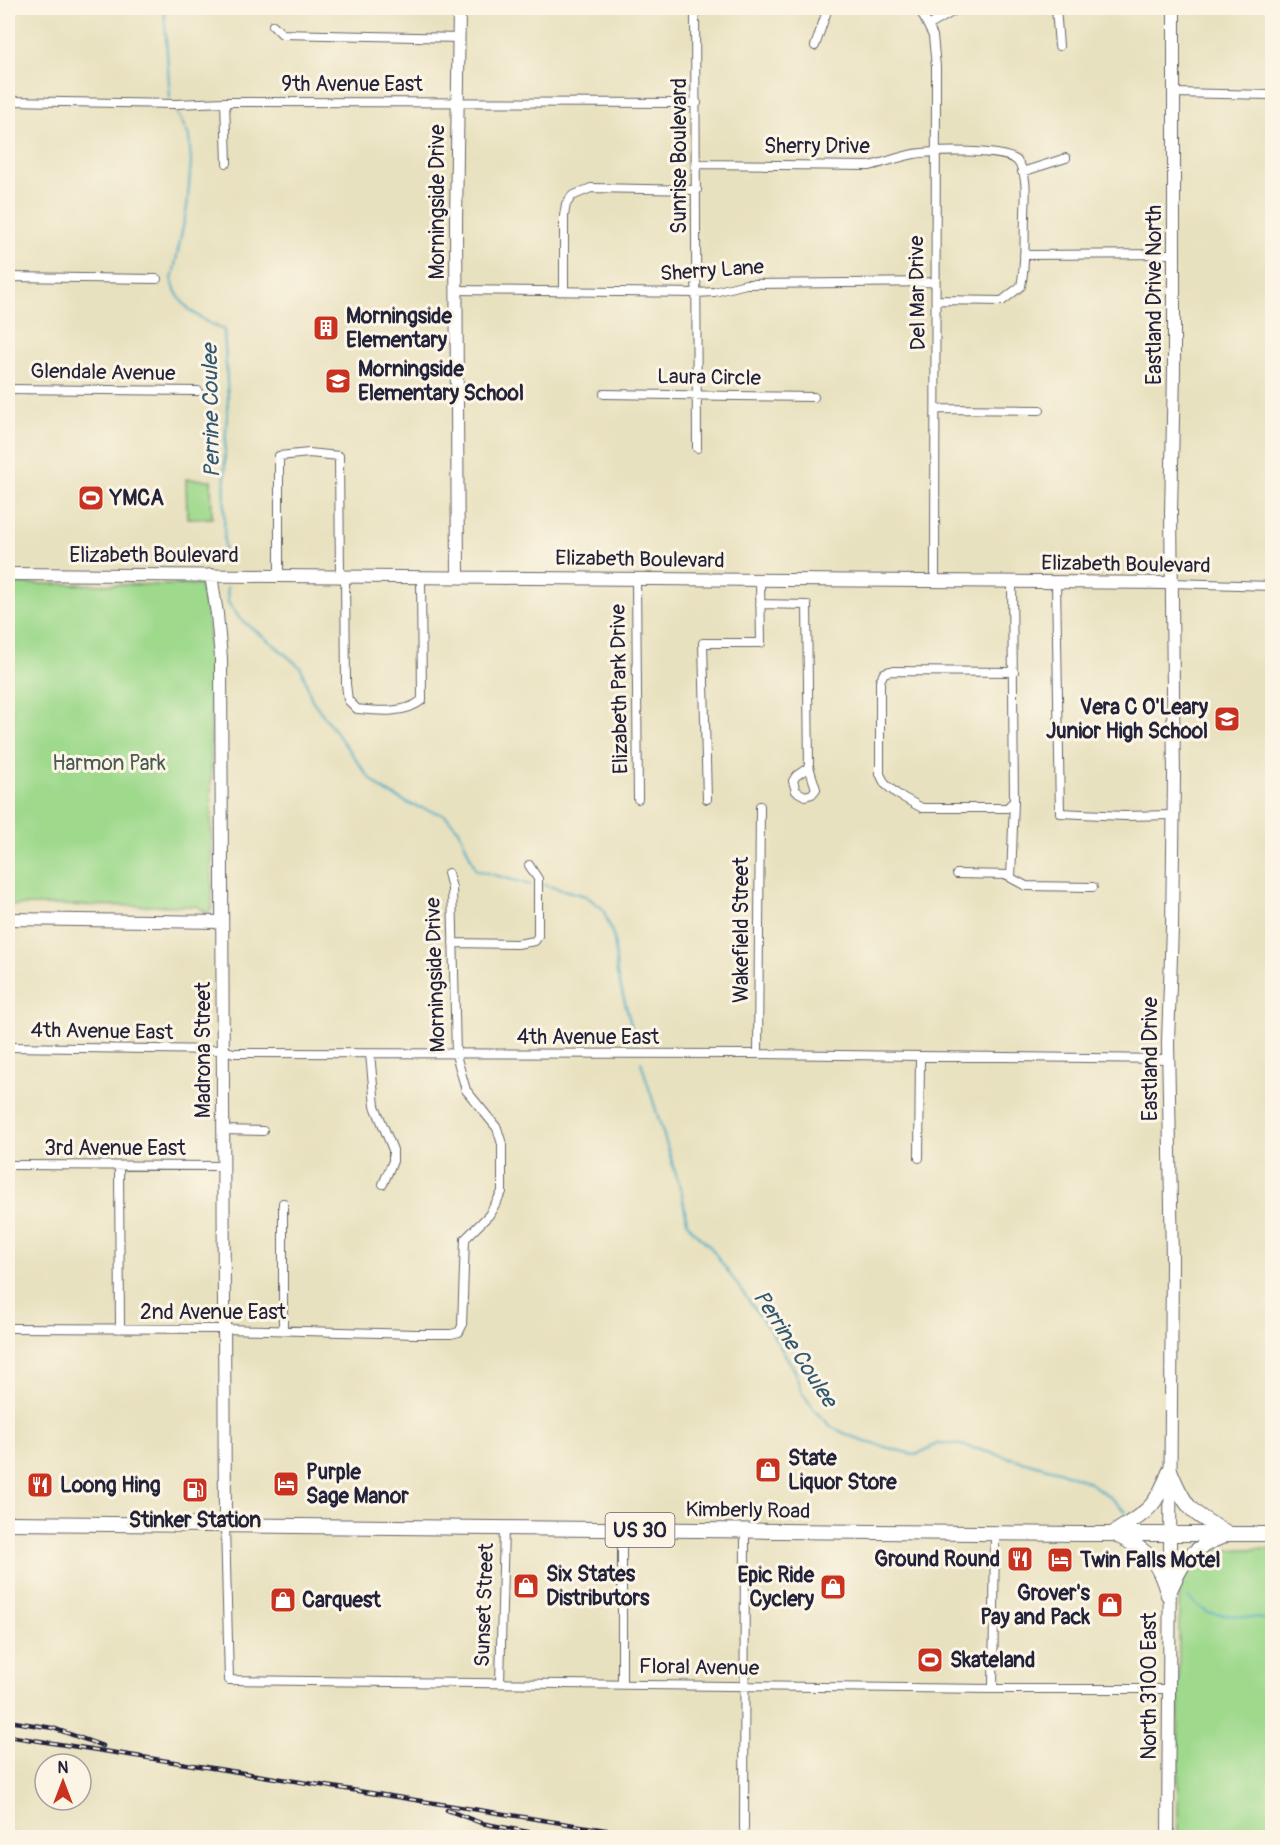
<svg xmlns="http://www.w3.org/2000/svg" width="1280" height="1845" font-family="Pangolin,sans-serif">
  <rect width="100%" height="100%" fill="#fcf5e5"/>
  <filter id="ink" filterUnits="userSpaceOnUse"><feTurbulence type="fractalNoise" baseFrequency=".0167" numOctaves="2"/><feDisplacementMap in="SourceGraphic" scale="12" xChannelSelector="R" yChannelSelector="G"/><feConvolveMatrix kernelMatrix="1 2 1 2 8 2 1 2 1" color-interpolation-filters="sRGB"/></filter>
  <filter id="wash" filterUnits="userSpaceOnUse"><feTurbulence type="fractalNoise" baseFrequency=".008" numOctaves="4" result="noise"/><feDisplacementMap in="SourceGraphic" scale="24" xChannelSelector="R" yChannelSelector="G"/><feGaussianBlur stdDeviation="1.35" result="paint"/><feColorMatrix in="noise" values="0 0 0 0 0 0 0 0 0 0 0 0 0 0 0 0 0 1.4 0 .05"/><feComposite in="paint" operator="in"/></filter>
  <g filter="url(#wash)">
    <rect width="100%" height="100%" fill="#e8e1bf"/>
    <path fill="#9ed98c" stroke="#607e64" stroke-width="1.5" d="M186 479 211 480 212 518H187Z
      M8 584 198 585 201 587 208 620 210 646 212 907 210 911 206 912 196 906 8 905Z
      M1246 1549H1272V1837L1178 1838 1179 1592 1187 1568 1207 1551Z"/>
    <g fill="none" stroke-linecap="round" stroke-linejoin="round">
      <path stroke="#44a9c3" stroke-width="2" d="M164 8 170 98
        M176 111 189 136 191 162 187 207 172 280C177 306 202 321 224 330L228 399 225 449 224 561
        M227 587 228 602 240 619 278 648 301 668 312 700 368 776 383 790 412 805 445 815 459 830 476 870 531 885
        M544 885 586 896 603 909 614 938 617 974 636 1042
        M641 1062 682 1194 687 1222 693 1231 709 1245 774 1336 795 1371 801 1391 817 1413 833 1428 862 1441 916 1455 939 1443 962 1445 1059 1471 1088 1482 1107 1495 1126 1512
        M1188 1598 1208 1613 1272 1620"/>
    </g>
  </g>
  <g filter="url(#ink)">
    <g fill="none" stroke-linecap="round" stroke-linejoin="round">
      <g stroke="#676569" stroke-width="10">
        <path id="street" d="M695 8 697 448
          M919 8 933 36 936 67 935 581
          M1056 8 1059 46
          M273 25 282 34 459 38
          M930 25 959 8
          M815 46 828 8
          M1173 93 1272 95
          M8 101 176 104 225 102 697 103
          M225 102 227 163
          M697 164 869 166C884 163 898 157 914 154 931 151 1008 148 1018 162 1029 176 1025 200 1025 217 1024 239 1026 264 1021 286L1002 301 936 300
          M1022 172 1066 158
          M1024 255 1174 254
          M8 277 157 279
          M456 290 696 293 714 292 746 284 935 282
          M564 291V216L566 204 572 196 591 188 697 190
          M8 389 198 391
          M604 394 814 397
          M936 409 1040 410
          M279 576V456L309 453 339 456 340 576
          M345 576 346 684 348 700 357 709C378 711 406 714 422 700L421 577
          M636 579 638 799
          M1012 581 1014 801 1007 808H922L897 794 885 784 880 774V681L884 673 890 671 1014 672
          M1056 581 1060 813 1124 816 1173 815
          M1172 583 1272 586
          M760 604 807 605 809 767 816 789 812 794 805 796 796 791 793 781 796 776 809 767
          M707 799 703 643H761L760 580
          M1014 801 1011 878 1026 886 1093 887
          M957 874 1011 875
          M453 943 517 944 535 941 538 936V879L529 865
          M8 1047 223 1050 234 1053 758 1054 1168 1059
          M370 1054 375 1106 393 1150V1161L383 1184
          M758 1054 760 806
          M223 1130 263 1131
          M919 1158 920 1056
          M8 1165 223 1166
          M119 1167 120 1329
          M283 1203V1330
          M8 1328 223 1329 417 1334H451L459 1332 462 1326 465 1239 489 1215 502 1192V1144L497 1128 466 1090 456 1055 452 888 448 873
          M225 1525 229 1680 993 1689H1169
          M500 1683 504 1528
          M622 1684V1530
          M993 1689 995 1534
          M744 1829 745 1531"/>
      </g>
      <g stroke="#676569" stroke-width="14">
        <path id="secondary" d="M8 574 1172 583
          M211 575 217 614 221 658 225 1525
          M458 577 456 224 459 8
          M8 919 222 922
          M1168 1838 1172 1260 1168 1042 1172 927 1174 777 1171 513 1174 371V8"/>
      </g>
      <g stroke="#676569" stroke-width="16">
        <path id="primary" d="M1170 1470C1185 1508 1192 1514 1228 1533
          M8 1523 1080 1534H1272
          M1112 1534C1147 1511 1154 1511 1170 1470
          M1118 1536C1149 1550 1159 1563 1168 1595
          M1168 1595C1182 1562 1189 1549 1224 1536"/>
      </g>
      <use href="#street" stroke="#fff" stroke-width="8"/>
      <use href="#secondary" stroke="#fff" stroke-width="12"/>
      <use href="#primary" stroke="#fff" stroke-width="14"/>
      <g stroke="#22223b" stroke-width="4.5">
        <path id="rail" d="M8 1721 53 1728 103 1746
          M8 1736 657 1838
          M447 1810 481 1823 544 1835"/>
      </g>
      <use href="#rail" stroke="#fcf5e5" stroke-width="2" stroke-dasharray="7" stroke-linecap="butt"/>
    </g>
  </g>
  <defs>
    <g id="building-square" transform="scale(1.35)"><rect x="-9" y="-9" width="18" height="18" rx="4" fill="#c8321e" stroke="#fcf5e5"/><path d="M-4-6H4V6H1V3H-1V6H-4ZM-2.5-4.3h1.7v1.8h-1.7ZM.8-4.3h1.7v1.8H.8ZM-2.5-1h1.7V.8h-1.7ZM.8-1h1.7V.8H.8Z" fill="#fff"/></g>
    <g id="school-square" transform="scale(1.35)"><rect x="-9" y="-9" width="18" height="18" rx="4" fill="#c8321e" stroke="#fcf5e5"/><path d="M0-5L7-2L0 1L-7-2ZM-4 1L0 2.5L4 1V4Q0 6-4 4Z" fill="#fff"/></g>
    <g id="stadium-square" transform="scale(1.35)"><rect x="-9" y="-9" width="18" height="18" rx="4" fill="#c8321e" stroke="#fcf5e5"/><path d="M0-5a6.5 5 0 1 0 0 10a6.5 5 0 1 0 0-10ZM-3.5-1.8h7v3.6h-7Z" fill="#fff"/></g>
    <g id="shop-square" transform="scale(1.35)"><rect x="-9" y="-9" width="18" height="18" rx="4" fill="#c8321e" stroke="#fcf5e5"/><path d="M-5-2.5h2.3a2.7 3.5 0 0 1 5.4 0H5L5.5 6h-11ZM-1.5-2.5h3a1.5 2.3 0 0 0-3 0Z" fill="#fff"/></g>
    <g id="hotel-square" transform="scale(1.35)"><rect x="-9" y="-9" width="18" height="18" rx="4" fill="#c8321e" stroke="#fcf5e5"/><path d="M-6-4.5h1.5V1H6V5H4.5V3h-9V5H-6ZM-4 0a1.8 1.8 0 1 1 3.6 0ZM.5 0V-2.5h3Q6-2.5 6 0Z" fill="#fff"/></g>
    <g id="restaurant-square" transform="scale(1.35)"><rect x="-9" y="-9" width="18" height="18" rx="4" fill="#c8321e" stroke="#fcf5e5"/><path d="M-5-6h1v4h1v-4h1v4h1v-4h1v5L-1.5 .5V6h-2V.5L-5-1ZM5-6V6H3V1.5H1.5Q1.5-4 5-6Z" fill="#fff"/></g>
    <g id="fuel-square" transform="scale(1.35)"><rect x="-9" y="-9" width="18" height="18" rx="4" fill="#c8321e" stroke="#fcf5e5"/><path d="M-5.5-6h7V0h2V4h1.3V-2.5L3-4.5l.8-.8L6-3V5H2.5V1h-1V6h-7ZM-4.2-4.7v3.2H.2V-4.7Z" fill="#fff"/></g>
  </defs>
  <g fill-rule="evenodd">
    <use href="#building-square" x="326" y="328"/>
    <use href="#school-square" x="338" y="381"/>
    <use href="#stadium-square" x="91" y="498"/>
    <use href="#school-square" x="1227" y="719"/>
    <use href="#shop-square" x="768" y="1470"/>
    <use href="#hotel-square" x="286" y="1484"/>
    <use href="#restaurant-square" x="40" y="1485"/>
    <use href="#fuel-square" x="195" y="1490"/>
    <use href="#restaurant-square" x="1020" y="1559"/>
    <use href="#hotel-square" x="1060" y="1560"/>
    <use href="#shop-square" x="526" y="1586"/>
    <use href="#shop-square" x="833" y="1587"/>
    <use href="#shop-square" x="283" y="1600"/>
    <use href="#shop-square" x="1110" y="1605"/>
    <use href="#stadium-square" x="930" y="1660"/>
  </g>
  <g text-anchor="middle" stroke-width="6" stroke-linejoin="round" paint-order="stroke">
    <rect fill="#fcf5e5" stroke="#63616e" stroke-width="1.5" x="605.5" y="1513" width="69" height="34" rx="4.5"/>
    <g font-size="20" font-weight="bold" fill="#22223b">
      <text x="640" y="1537">US 30</text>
    </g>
    <g font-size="21" fill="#22223b" stroke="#fcf5e5">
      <text x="352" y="91">9th Avenue East</text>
      <text x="817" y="153">Sherry Drive</text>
      <text transform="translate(679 156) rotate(-90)" y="7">Sunrise Boulevard</text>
      <text transform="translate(437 202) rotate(-90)" y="7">Morningside Drive</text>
      <text transform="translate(712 270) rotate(-4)" y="7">Sherry Lane</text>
      <text transform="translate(917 293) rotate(-91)" y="7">Del Mar Drive</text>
      <text transform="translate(1154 295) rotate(-90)" y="7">Eastland Drive North</text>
      <text transform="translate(103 372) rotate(1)" y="7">Glendale Avenue</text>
      <text transform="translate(709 377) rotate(1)" y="7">Laura Circle</text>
      <text x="154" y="562">Elizabeth Boulevard</text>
      <text transform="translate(640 559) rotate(1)" y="7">Elizabeth Boulevard</text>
      <text transform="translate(1126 564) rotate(1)" y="7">Elizabeth Boulevard</text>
      <text transform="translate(619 689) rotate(-91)" y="7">Elizabeth Park Drive</text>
      <text transform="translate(741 930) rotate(-90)" y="7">Wakefield Street</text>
      <text transform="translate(435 975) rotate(-92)" y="7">Morningside Drive</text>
      <text transform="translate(102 1031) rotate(1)" y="7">4th Avenue East</text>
      <text x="588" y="1044">4th Avenue East</text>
      <text transform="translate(203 1050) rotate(-90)" y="7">Madrona Street</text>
      <text transform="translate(1150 1059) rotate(-90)" y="7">Eastland Drive</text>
      <text x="115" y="1155">3rd Avenue East</text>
      <text x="213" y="1319">2nd Avenue East</text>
      <text transform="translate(748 1510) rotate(1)" y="7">Kimberly Road</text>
      <text transform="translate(484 1605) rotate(-88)" y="7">Sunset Street</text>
      <text transform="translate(699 1667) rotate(1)" y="7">Floral Avenue</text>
      <text transform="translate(1149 1686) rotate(-90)" y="7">North 3100 East</text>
    </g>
    <g font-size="21" font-weight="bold" fill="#22223b" stroke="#fcf5e5" text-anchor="start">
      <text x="346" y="323">Morningside<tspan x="346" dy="24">Elementary</tspan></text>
      <text x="358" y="376">Morningside<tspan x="358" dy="24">Elementary School</tspan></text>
      <text x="110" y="505">YMCA</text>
      <text x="1208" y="714" text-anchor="end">Vera C O'Leary<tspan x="1208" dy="24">Junior High School</tspan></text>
      <text x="788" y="1465">State<tspan x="788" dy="24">Liquor Store</tspan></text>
      <text x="306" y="1479">Purple<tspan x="306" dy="24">Sage Manor</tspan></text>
      <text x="60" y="1492">Loong Hing</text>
      <text x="195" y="1527" text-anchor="middle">Stinker Station</text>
      <text x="1000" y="1566" text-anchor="end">Ground Round</text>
      <text x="1080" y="1567">Twin Falls Motel</text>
      <text x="546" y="1581">Six States<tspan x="546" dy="24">Distributors</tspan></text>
      <text x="814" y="1582" text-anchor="end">Epic Ride<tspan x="814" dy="24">Cyclery</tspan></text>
      <text x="1090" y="1600" text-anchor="end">Grover's<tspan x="1090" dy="24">Pay and Pack</tspan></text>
      <text x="302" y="1607">Carquest</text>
      <text x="950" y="1667">Skateland</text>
    </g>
    <g font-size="21" fill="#475953" stroke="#fcf5e5">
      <text x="109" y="770">Harmon Park</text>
    </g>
    <g font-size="22" font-style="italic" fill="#305871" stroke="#fcf5e5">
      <text transform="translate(210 411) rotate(-91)" y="8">Perrine Coulee</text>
      <text transform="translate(796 1348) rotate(57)" y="8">Perrine Coulee</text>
    </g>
  </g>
  <rect width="1280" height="1845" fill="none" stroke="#fcf5e5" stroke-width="30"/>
  <g transform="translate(63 1782)"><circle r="28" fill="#fcf5e5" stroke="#a5a1a1" stroke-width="1.5"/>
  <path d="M0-4.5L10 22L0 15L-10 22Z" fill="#c8321e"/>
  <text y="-9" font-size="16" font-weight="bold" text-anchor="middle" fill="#22223b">N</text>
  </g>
</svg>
